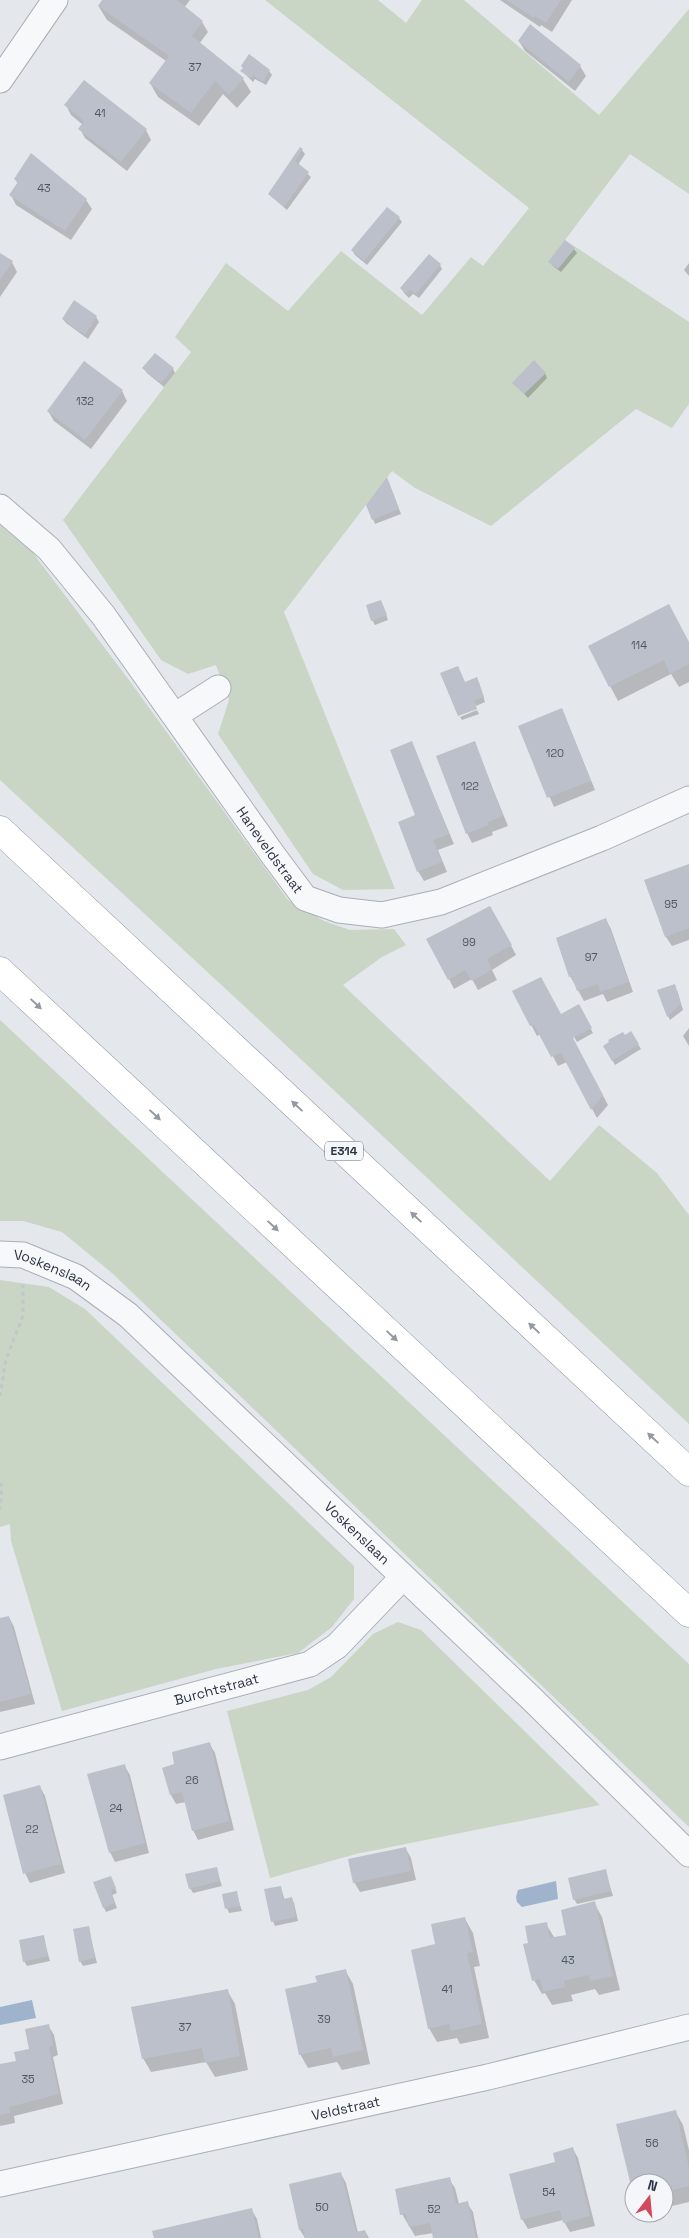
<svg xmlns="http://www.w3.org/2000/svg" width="689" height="2238" font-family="'Space Grotesk',sans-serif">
  <rect width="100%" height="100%" fill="#e4e7ec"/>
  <path fill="#c9d6c5" d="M265 0H378L406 23 422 0H464L599 115 689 9V194L630 154 565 240 689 322V404L672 428 636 409 491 526 415 488 392 471 284 612 395 889 343 890 313 874 218 734 229 700 216 665 188 674 161 660 63 520 191 352 175 337 226 263 288 311 341 251 422 315 471 257 483 266 529 208Z
    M0 525 33 553 129 680 288 900 324 921 350 930 394 929 406 945 382 957 343 985 550 1181 599 1125 657 1173 689 1215V1424L257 1018 0 780Z
    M0 1020 689 1664V1827L112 1273 62 1232 23 1221H0Z
    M0 1280 49 1287 85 1309 354 1566V1599L332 1627 298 1653 216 1669 62 1711 11 1541 10 1524 0 1527Z
    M398 1622 421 1630 600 1805 356 1854 270 1878 227 1711 308 1690 331 1677 373 1634Z"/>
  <path fill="#9fb4cc" d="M556 1881 558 1899 522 1907 517 1902 516 1897 518 1890Z
    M32 2000 36 2018 0 2025V2007Z"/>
  <path fill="#0003" d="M104 0H190L184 8 202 22 208 32 199 44 243 79 251 92 237 108 223 94 199 126 158 97 150 83 166 61 107 20 99 7Z
    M500 0H572L552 32 541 25 540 27Z
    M519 41 580 66 586 76 575 91 525 51Z
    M242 71H269L272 75 266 85 255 79 253 82Z
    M66 105 146 130 151 140 127 171 85 138 80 129 83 125 71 115Z
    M302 150 305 154 298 165 311 177 287 210 269 194Z
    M32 155 86 200 92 209 71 240 16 205 11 195 18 184 15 179Z
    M399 218 402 222 367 265 355 255 352 250Z
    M574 249 577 253 561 272 553 266 550 262Z
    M0 254 12 262 17 272 0 297Z
    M689 263V276L684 270Z
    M440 265 442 269 419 298 413 294 409 298 404 293 401 288Z
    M96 317 99 322 88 339 66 323 63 319Z
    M144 369H173L175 373 164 387 147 373Z
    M545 373 547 378 528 398 514 383Z
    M122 391 127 401 91 449 54 421 48 411Z
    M389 483 401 514 375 524 373 519Z
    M383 606 388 620 375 625 372 620Z
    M689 642V682L679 687 671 674 618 701 589 646Z
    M465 683H479L485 702 476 706Z
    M562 709 595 790 554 807 519 726Z
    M477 710 479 714 462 720 460 717Z
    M411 742 454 844 438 850 447 872 424 881 418 871Z
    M474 743 508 826 492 832 493 835 472 843 467 833Z
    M689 865V940L672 946 666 937 645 881Z
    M496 917 516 955 492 970 497 980 478 990 472 979 454 989 449 979Z
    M606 920 611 929 633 992 607 1002 603 994 584 1001 570 976Z
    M677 990 683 1010 670 1020 668 1016Z
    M514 992 561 1015 578 1006 593 1033 577 1042 573 1035 571 1036 608 1105 597 1118 567 1062 558 1066 541 1034 537 1036Z
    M689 1028V1046L683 1036Z
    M631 1033 641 1049 615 1065 605 1047Z
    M9 1617 14 1627 35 1704 0 1712V1620Z
    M209 1743 215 1753 234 1830 198 1840 193 1830 186 1802 176 1804 171 1795 176 1765Z
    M124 1765 130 1775 149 1853 115 1862 110 1852Z
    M40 1787 45 1796 65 1873 30 1883 25 1873Z
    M406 1849 411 1858 416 1880 360 1892 354 1882Z
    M216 1868 222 1886 193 1893 190 1888Z
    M605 1870 613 1896 577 1904 574 1899Z
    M113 1882 117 1893 112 1895 117 1908 106 1912 104 1908Z
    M280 1887 285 1900 292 1899 294 1903 298 1921 275 1926 273 1921Z
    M236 1893 242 1911 229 1913 227 1908Z
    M594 1903 602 1917 620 1990 599 1995 595 1989 571 1995 573 2001 552 2005 545 1993 542 1994 534 1980 530 1944 546 1924 554 1937 567 1936Z
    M465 1919 473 1933 480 1966 474 1967 489 2038 460 2044 457 2038 437 2042 429 2028 437 1945Z
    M88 1927 97 1963 83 1966 80 1961Z
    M43 1937 50 1961 27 1966 24 1961Z
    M345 1970 353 1984 370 2064 342 2070 337 2062 308 2068 300 2054 318 1983Z
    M227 1990 235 2004 248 2070 215 2077 206 2062 151 2072 143 2058Z
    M48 2025 54 2035 58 2055 53 2057 63 2104 14 2116 15 2123 0 2126V2066L17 2062 30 2050Z
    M675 2111 683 2125 689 2150V2202L664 2208V2183H634V2191L617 2125Z
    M573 2149 578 2158 595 2226 570 2232 563 2220 528 2229 522 2219 556 2163Z
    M341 2174 346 2183 358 2233 365 2231 369 2238H305L300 2230 290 2185Z
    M449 2179 455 2188 459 2204 467 2203 473 2212 478 2238H435L433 2233 415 2236 402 2214Z
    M251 2209 257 2219 261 2238H155Z"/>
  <path fill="#bbc0ca" d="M102 0H177L203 21 192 36 244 78 229 95 215 81 191 113 149 83 169 56 98 6Z
    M506 0H561L546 23 535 16 534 18Z
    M530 24 581 65 569 82 518 41Z
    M249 54 270 70 263 82 253 75 251 78 240 71 243 68 241 66Z
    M84 80 147 129 121 162 78 129 84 121 64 105Z
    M300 147 303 149 295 161 309 172 284 207 268 194Z
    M31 153 87 199 65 231 9 195 18 182 14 179Z
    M387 207 400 217 364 261 351 250Z
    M565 240 575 248 558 269 548 262Z
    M0 253 13 261 0 280Z
    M429 254 441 264 416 294 410 290 406 294 400 288Z
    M74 300 97 316 85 335 62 319Z
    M155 353 174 368 161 383 142 368Z
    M534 360 546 373 524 394 512 383Z
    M84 361 123 390 85 440 47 411Z
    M387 477 399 509 372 520 366 505Z
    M381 600 387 615 371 621 366 605Z
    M669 604 689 642V664L670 674 664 660 609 687 588 646Z
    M458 666 465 682 477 677 484 697 474 701 477 709 458 716 440 673Z
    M562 708 591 781 547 798 518 726Z
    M412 741 449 834 433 840 442 862 417 872 398 822 415 815 390 750Z
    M475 741 503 816 488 822V825L466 834 436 756Z
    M689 864V928L665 937 644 880Z
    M490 906 512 945 487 959 492 970 472 981 465 970 448 980 426 939Z
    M606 918 629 982 600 992 598 984 577 991 572 976 569 977 556 938Z
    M541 977 561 1014 579 1004 592 1028 573 1038 603 1095 591 1110 561 1053 551 1057 534 1025 530 1026 512 991Z
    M675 984 681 1004 667 1017 657 990Z
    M631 1031 639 1044 612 1061 603 1046 609 1042 608 1040 623 1032 625 1035Z
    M9 1616 31 1694 0 1702V1618Z
    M210 1742 229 1821 192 1831 182 1792 170 1795 162 1768 174 1764 172 1752Z
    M125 1764 145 1843 109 1853 87 1774Z
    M40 1785 61 1864 23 1874 3 1795Z
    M406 1847 411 1871 353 1883 348 1859Z
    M217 1867 220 1881 189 1889 185 1874Z
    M606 1869 611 1891 573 1900 568 1878Z
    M111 1876 116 1888 111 1890 115 1903 103 1908 93 1882Z
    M281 1886 284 1899 292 1897 296 1917 271 1922 264 1889Z
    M237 1891 240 1906 225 1909 222 1894Z
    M595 1901 613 1976 590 1981 588 1975 564 1981 565 1987 543 1992 540 1979 532 1981 523 1944 528 1943 525 1926 547 1922 550 1938 566 1935 561 1910Z
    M465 1917 473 1952 467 1953 482 2024 451 2031 449 2024 428 2029 411 1950 435 1944 431 1924Z
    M89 1926 95 1958 79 1962 73 1929Z
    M44 1935 48 1956 23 1962 19 1940Z
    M346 1969 363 2050 333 2057 331 2048 299 2055 285 1989 317 1982 315 1976Z
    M228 1989 240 2056 205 2063 202 2048 142 2059 131 2007Z
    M49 2024 53 2046 49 2047 59 2094 9 2107 10 2113 0 2115V2064L16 2061 14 2052 29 2049 25 2029Z
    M676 2110 689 2168V2186L664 2192V2183H634L633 2194 616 2124Z
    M573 2147 590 2216 563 2223 560 2210 521 2220 509 2174 555 2162 553 2153Z
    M341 2172 356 2232 365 2230 367 2238H305L303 2229 299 2230 289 2184Z
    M450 2177 456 2204 468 2201 476 2238H433L430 2223 409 2227 406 2214 400 2215 395 2189Z
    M252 2208 259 2238H154L152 2231Z"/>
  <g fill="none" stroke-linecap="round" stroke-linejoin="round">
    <g stroke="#a9aeb7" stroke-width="27">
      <g id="minor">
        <path d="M0 80 55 0"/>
        <path id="s1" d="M0 507 49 549 103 615 273 855 305 898 339 910 382 915 441 902 602 838 689 799"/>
        <path d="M176 715 218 688"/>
        <path id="s2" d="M0 1254 23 1255 76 1277 128 1315 534 1701 689 1854"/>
        <path id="s3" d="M0 1747 310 1664 337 1646 403 1577"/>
        <path id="s4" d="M0 2184 488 2077 689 2027"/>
      </g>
    </g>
    <g stroke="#8b94a3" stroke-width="29">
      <path id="motorway" d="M0 830 689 1472
        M0 971 689 1613"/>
    </g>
    <path stroke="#c2c5cb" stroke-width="3" stroke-dasharray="4 4" stroke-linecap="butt" d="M0 1396 6 1359 23 1316V1285
      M0 1483 2 1487 0 1509"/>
    <use href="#minor" stroke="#f7f8fa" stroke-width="25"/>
    <use href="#motorway" stroke="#fff" stroke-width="28"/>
  </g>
  <defs><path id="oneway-solid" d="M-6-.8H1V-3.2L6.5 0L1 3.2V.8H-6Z" transform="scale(1.25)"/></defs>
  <g fill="#959aa2">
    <use href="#oneway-solid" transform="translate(36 1004) rotate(43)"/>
    <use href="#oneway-solid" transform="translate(297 1106) rotate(-137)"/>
    <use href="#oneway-solid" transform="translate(155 1115) rotate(43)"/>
    <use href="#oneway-solid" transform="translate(416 1217) rotate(-137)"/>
    <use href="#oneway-solid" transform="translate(273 1226) rotate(43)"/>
    <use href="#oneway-solid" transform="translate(534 1328) rotate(-137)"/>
    <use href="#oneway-solid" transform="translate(392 1336) rotate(43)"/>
    <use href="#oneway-solid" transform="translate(653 1438) rotate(-137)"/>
  </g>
  <g text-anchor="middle" stroke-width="4" stroke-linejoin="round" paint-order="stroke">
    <g font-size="11" fill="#4f5766">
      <text x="195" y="71">37</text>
      <text x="100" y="117">41</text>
      <text x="44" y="192">43</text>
      <text x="85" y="405">132</text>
      <text x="639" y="649">114</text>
      <text x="555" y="757">120</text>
      <text x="470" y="790">122</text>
      <text x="671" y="908">95</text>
      <text x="469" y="946">99</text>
      <text x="591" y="961">97</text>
      <text x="192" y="1784">26</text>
      <text x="116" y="1812">24</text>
      <text x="32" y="1833">22</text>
      <text x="568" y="1964">43</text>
      <text x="447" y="1993">41</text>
      <text x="324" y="2023">39</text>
      <text x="185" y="2031">37</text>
      <text x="28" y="2083">35</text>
      <text x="652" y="2147">56</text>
      <text x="549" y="2196">54</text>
      <text x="322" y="2211">50</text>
      <text x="434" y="2213">52</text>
    </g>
    <rect fill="#f4f6f9" stroke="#676e7b" stroke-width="1" x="325" y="1141.5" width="38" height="19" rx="4"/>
    <g font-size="12" font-weight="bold" fill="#2b3445">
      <text x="344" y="1155">E314</text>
    </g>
    <g font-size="14" fill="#2b3445" stroke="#f4f6f9">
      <text dy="5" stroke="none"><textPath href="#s1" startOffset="438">Haneveldstraat</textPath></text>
      <text dy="5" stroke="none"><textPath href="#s2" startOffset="56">Voskenslaan</textPath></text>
      <text dy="5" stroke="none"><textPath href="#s2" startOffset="461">Voskenslaan</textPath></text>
      <text dy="5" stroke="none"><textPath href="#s3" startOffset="224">Burchtstraat</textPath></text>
      <text dy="5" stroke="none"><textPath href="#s4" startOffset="354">Veldstraat</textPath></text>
    </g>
  </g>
  <g transform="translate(649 2198) rotate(16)"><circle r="24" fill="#f4f6f9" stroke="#a4a8b1"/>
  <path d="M0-4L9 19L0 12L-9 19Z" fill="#d1495b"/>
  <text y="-8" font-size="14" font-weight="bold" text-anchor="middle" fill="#2b3445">N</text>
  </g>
</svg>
